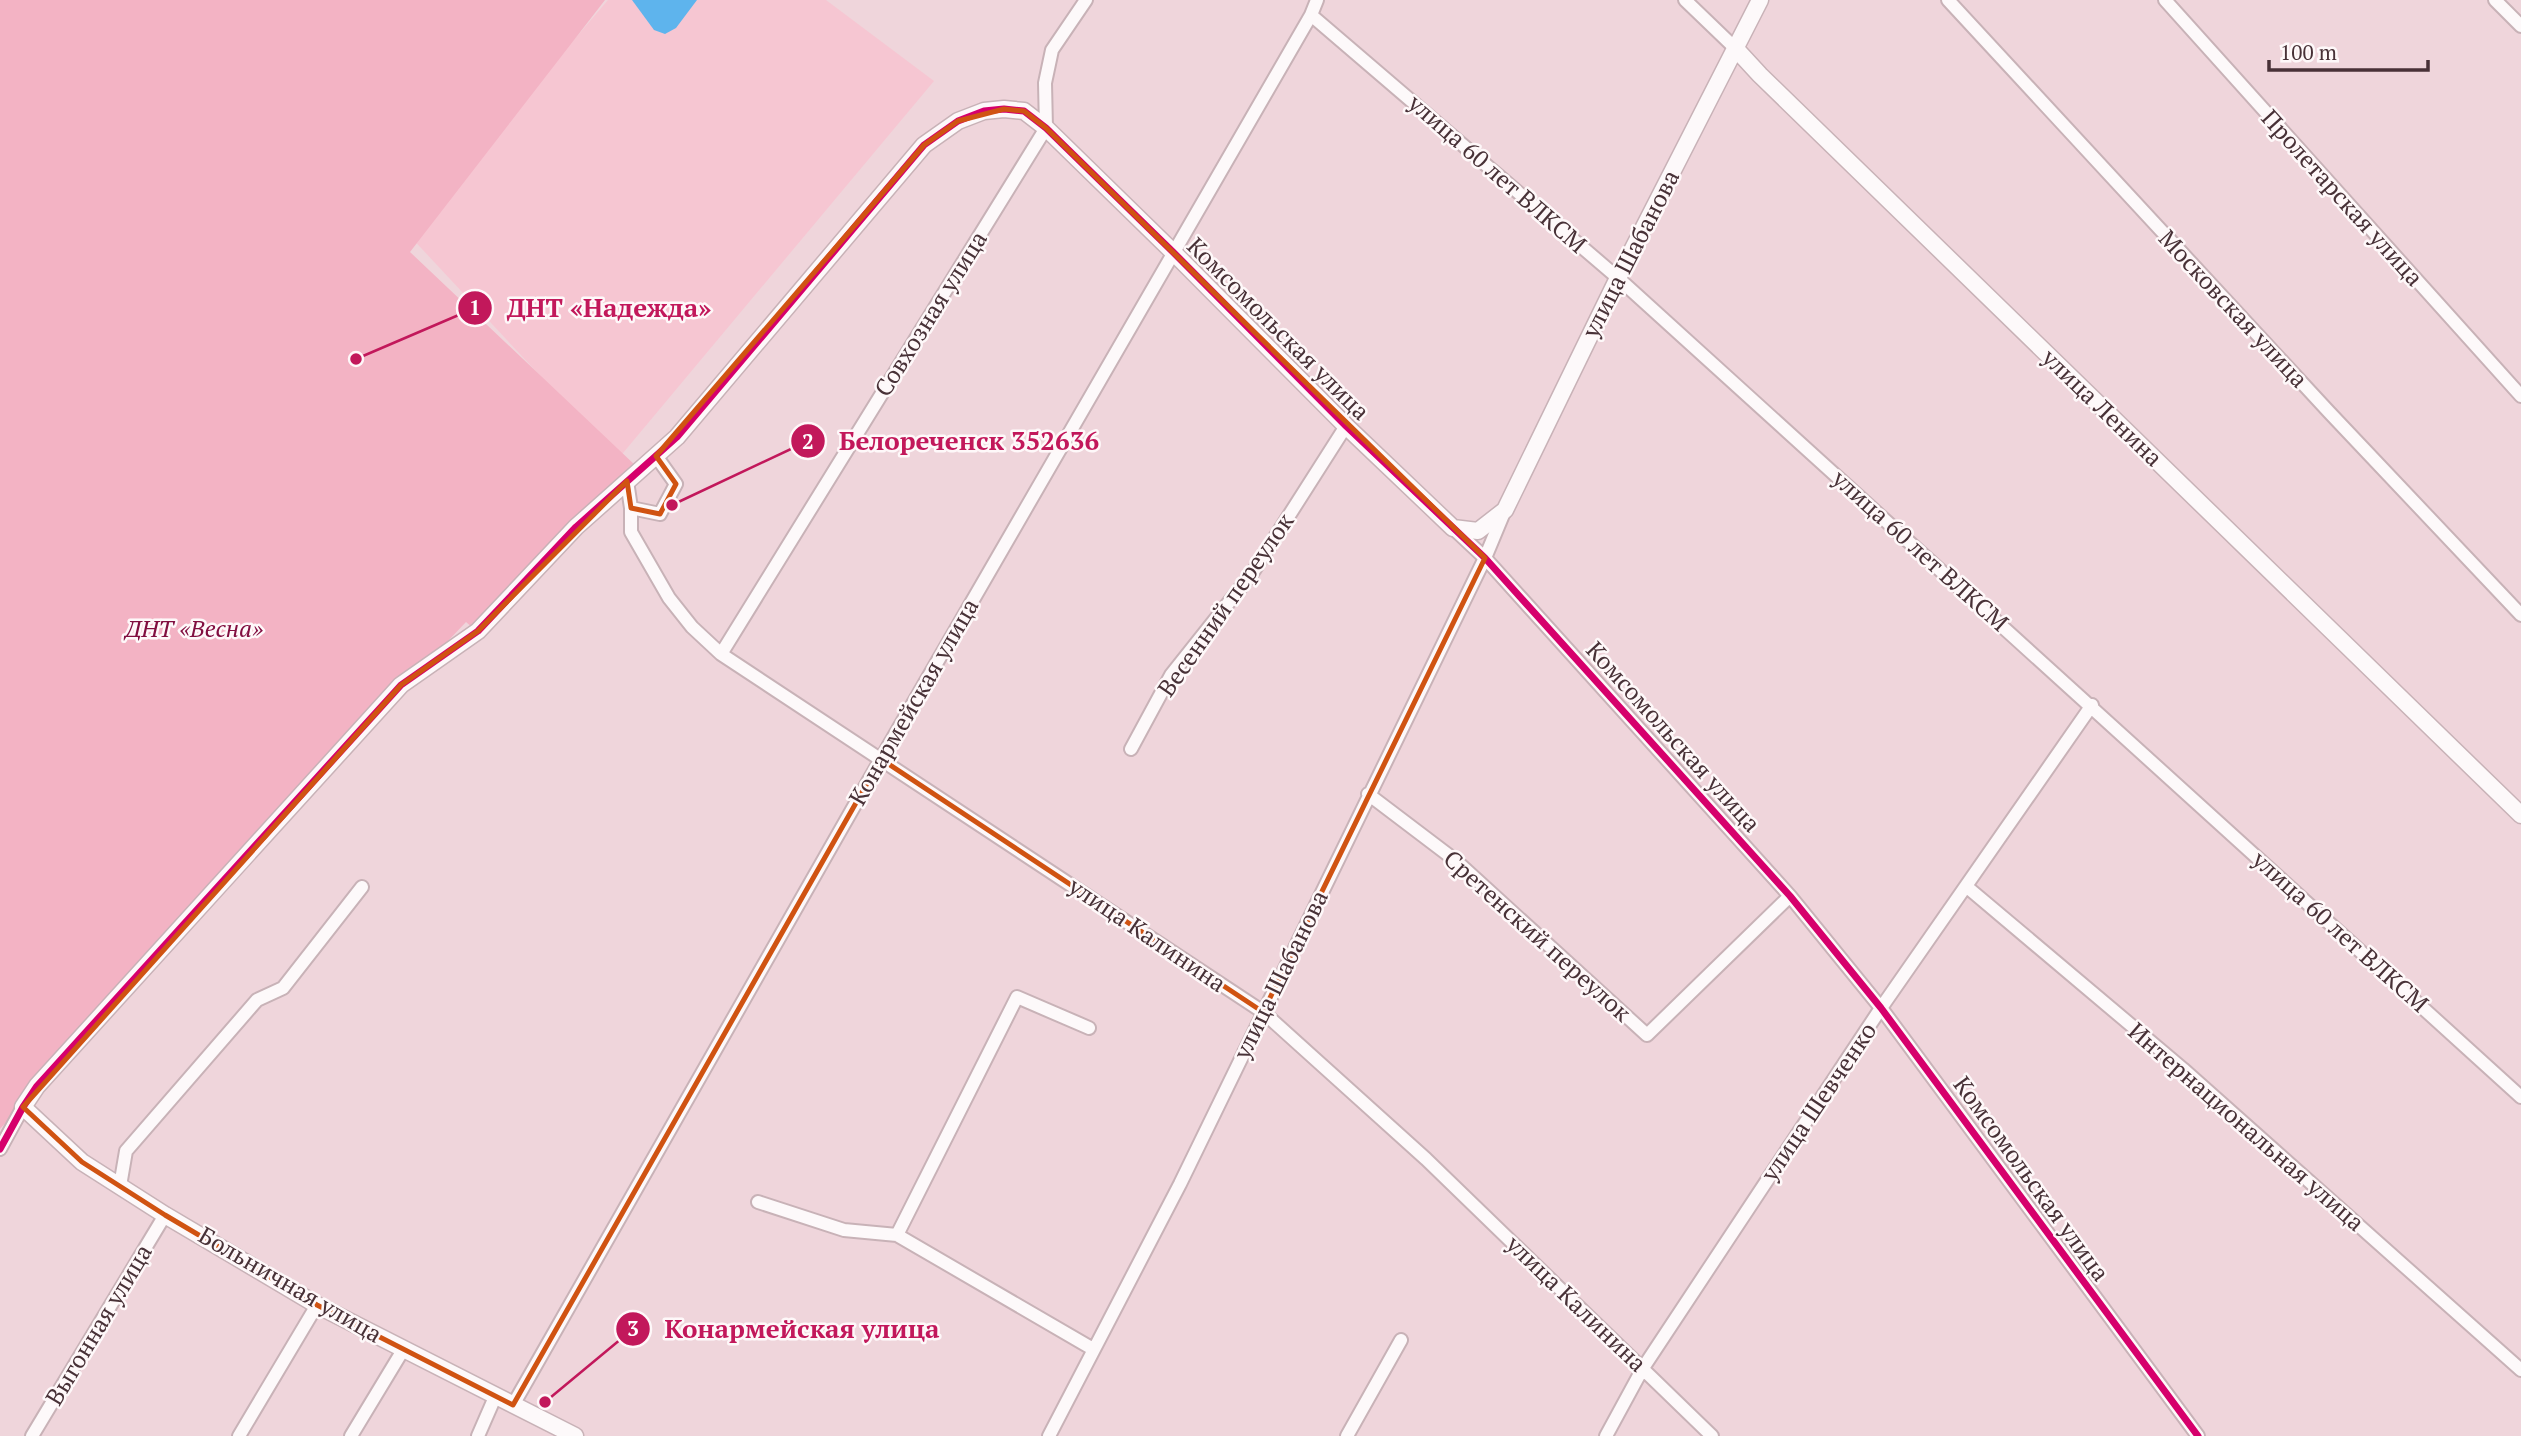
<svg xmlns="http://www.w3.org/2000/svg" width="2521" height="1436" font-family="'PT Serif',serif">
  <rect width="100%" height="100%" fill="#efd5db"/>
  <path fill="#f6c6d2" d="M608 0H826L934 81 618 459 408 234Z"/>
  <path fill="#f3b3c4" d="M0 0H605L410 252 636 466 474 629 466 622 388 704 0 1129Z"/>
  <path fill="#5eb4ed" d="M632 0H697L676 28 665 34 654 30Z"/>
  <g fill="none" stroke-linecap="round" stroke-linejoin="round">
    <g stroke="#c8b2b7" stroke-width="16">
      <path id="street" d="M1685 0 1736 49
        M1948 0 2329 412 2521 615
        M2165 0 2521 396
        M2495 0 2521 26
        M1311 15 1618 278 2521 1097
        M627 481 631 508V532L669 598 692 627 721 654 1263 1012 1426 1159 1712 1436
        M631 508 660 514 676 484 656 456
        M1453 528 1485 558 1790 896 1881 1008 2198 1436
        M721 654 1046 128 1045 83 1052 50 1086 0
        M1131 749 1171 675 1253 572 1346 426
        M1368 794 1455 860 1647 1035 1790 896
        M1967 887 2183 1069 2521 1370
        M0 1149 23 1107
        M120 1186 126 1151 257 1000 283 988 362 887
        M758 1202 844 1230 897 1235 1093 1349
        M897 1235 1017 997 1089 1028
        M513 1405 881 759 1311 15 1317 0
        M32 1436 165 1215
        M239 1436 317 1305
        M351 1436 403 1350
        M478 1436 495 1397
        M1049 1436 1180 1184 1485 558 1505 510
        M1347 1436 1401 1340
        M1606 1436 1643 1368 1881 1008 2092 705"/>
    </g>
    <g stroke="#c8b2b7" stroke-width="19">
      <path id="secondary" d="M1736 49 1760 75 2521 815
        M575 1436 317 1305 165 1215 82 1162 23 1107 37 1086 401 685 478 631 576 527 677 437 924 145 958 121 984 111 1004 109 1024 111 1046 128 1173 252 1346 426 1453 528 1478 531 1505 510 1618 278 1760 0"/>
    </g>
    <use href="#street" stroke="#fdf9fa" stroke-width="12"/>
    <use href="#secondary" stroke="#fdf9fa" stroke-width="16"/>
    <g stroke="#fef8f9" stroke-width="11">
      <path id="cycleway" d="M0 1149 23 1107 37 1086 401 685 478 631 576 527 677 437 924 145 958 121 984 111 1004 109 1024 111 1046 128 1173 252 1346 426 1485 558 1790 896 1881 1008 2198 1436"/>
    </g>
    <use href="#cycleway" stroke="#d6006c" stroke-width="7"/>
  </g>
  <path fill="none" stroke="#d05312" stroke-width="5" stroke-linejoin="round" d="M1004 109 1024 111 1046 128 1485 558 1263 1012 881 759 513 1405 317 1305 165 1215 82 1162 23 1107 401 685 478 631 627 481 631 508 660 514 676 484 656 456 924 145 958 121Z"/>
  <g text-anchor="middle" stroke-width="5" stroke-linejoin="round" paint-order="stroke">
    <g font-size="24" fill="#483137" stroke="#fef8f9">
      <text transform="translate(1497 174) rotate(41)" y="8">улица 60 лет ВЛКСМ</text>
      <text transform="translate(2342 198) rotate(48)" y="8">Пролетарская улица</text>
      <text transform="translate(1631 254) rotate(-63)" y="8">улица Шабанова</text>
      <text transform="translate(2233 309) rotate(47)" y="8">Московская улица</text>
      <text transform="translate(931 314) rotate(-58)" y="8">Совхозная улица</text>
      <text transform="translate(1278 329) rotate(45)" y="8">Комсомольская улица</text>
      <text transform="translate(2102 408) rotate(44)" y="8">улица Ленина</text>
      <text transform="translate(1920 551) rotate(42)" y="8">улица 60 лет ВЛКСМ</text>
      <text transform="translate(1226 605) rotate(-55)" y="8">Весенний переулок</text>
      <text transform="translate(914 702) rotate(-60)" y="8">Конармейская улица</text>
      <text transform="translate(1673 737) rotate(48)" y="8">Комсомольская улица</text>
      <text transform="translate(2340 932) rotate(42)" y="8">улица 60 лет ВЛКСМ</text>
      <text transform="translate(1147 935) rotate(34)" y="8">улица Калинина</text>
      <text transform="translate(1537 936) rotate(42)" y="8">Сретенский переулок</text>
      <text transform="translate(1281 975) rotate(-64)" y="8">улица Шабанова</text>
      <text transform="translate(1819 1102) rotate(-56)" y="8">улица Шевченко</text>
      <text transform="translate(2246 1127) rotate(41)" y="8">Интернациональная улица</text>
      <text transform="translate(2031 1179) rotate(54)" y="8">Комсомольская улица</text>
      <text transform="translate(290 1285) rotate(30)" y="8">Больничная улица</text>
      <text transform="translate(1576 1304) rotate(44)" y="8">улица Калинина</text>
      <text transform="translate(99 1325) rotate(-59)" y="8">Выгонная улица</text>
    </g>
    <g font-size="24" font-style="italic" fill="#810e40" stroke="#fef8f9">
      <text x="194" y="637">ДНТ «Весна»</text>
    </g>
  </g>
  <path fill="none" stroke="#c2185b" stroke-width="2.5" d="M356 359L475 308M672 505L808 441M545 1402L633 1329"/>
  <g fill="#c2185b" stroke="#fef8f9" stroke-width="2.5">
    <circle cx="356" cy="359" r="7"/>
    <circle cx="672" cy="505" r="7"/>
    <circle cx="545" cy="1402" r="7"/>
    <circle cx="475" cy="308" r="18"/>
    <circle cx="808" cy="441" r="18"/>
    <circle cx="633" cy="1329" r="18"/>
  </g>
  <g font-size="21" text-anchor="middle" font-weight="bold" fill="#fff">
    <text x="475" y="315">1</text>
    <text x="808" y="449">2</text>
    <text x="633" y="1336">3</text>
  </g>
  <g font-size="26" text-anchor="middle" font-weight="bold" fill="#c2185b" stroke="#fef8f9" stroke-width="5" stroke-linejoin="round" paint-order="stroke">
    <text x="609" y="317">ДНТ «Надежда»</text>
    <text x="969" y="450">Белореченск 352636</text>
    <text x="802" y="1338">Конармейская улица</text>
  </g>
  <path d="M2269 60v10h159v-10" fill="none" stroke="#483137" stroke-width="3.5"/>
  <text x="2280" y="60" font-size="21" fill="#483137" stroke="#fef8f9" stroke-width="5" paint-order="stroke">100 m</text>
</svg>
